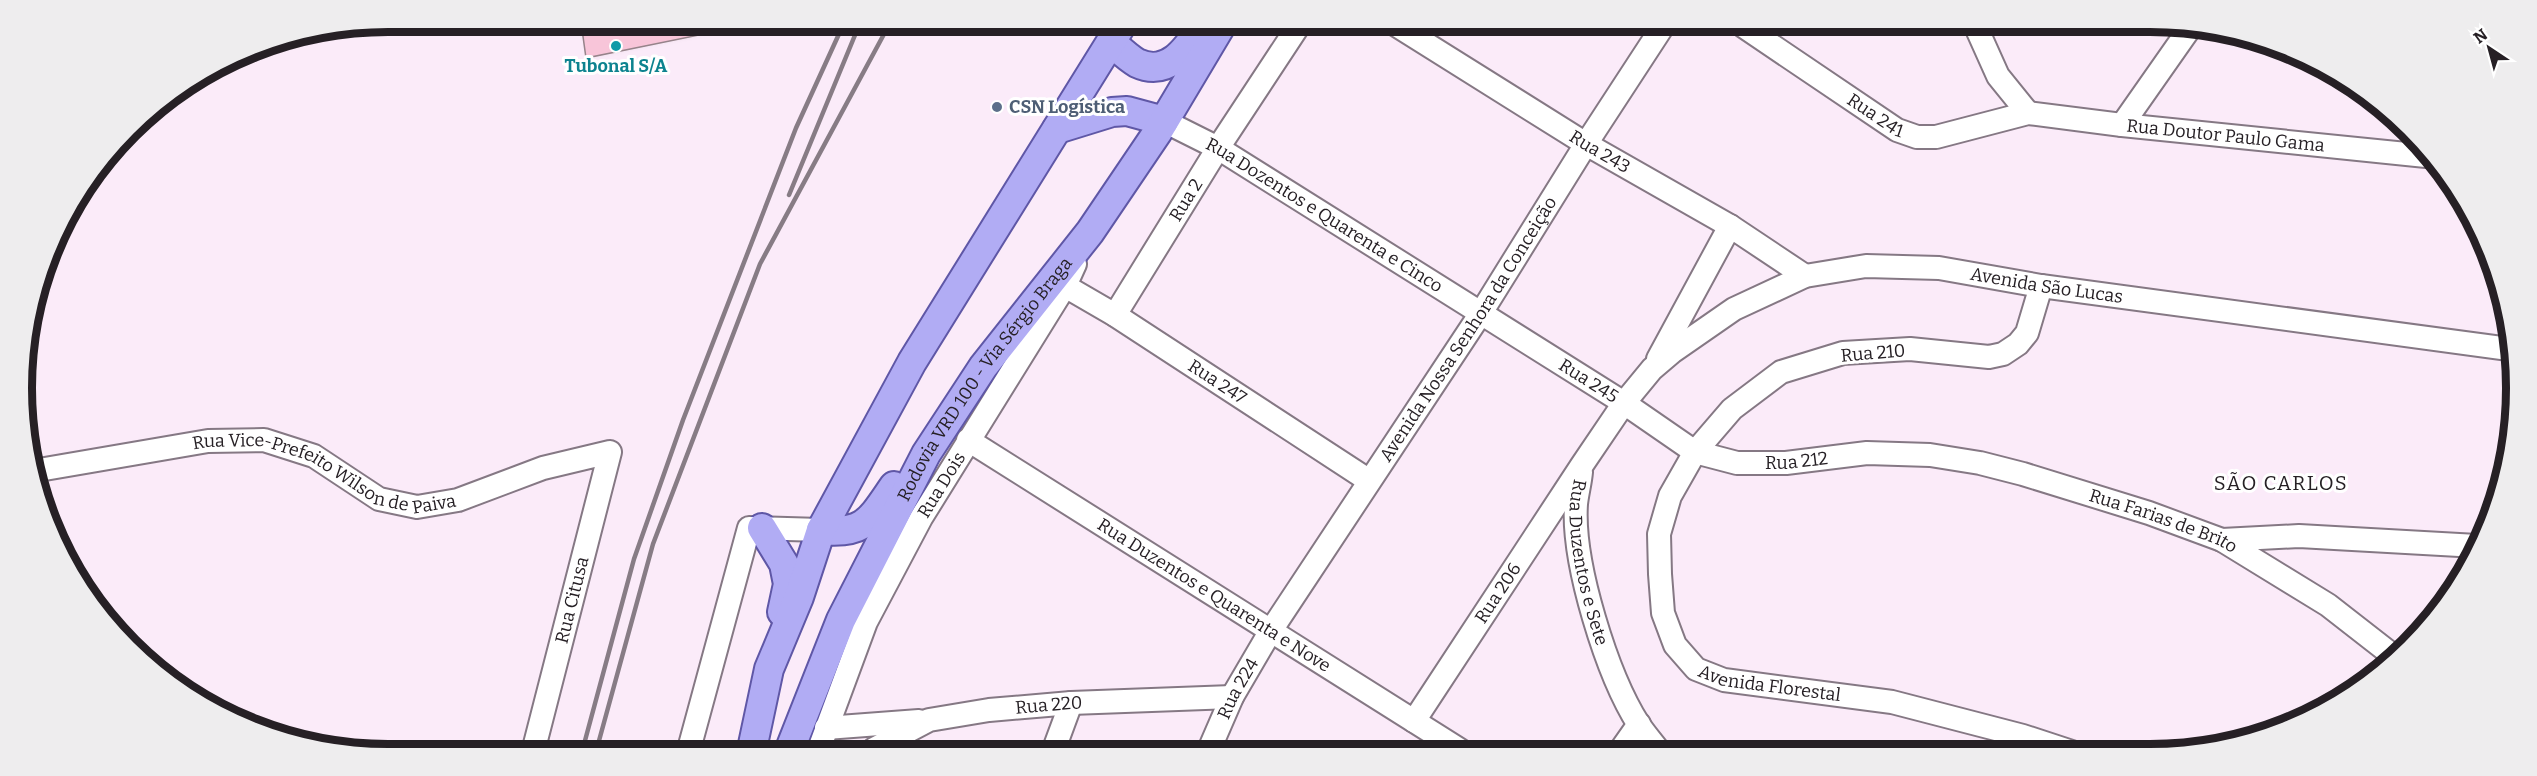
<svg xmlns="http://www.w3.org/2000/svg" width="2537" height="776" font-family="Bitter,serif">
  <defs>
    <filter id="shadow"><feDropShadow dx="5.5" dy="-5.5" stdDeviation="3" flood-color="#0004"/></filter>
  </defs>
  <rect width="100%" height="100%" fill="#fbebf9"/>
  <path fill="#f8c5d9" stroke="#96838a" stroke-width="1.5" filter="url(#shadow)" d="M581 22H707L709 33 586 58Z"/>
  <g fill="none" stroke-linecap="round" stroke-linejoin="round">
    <g stroke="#857884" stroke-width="26">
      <g id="minor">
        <path id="s1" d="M1396 25 1586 144 1730 226 1805 276"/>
        <path id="s2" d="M1743 26 1897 130 1917 137H1936L2028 113 2122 125 2426 156"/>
        <path d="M1976 27 1998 76 2028 113"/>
        <path id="s3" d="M1164 121 1218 148 1624 403 1695 452 1737 463H1786L1867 453 1930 455 1980 463 2023 474 2149 513 2222 540 2328 605 2396 658"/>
        <path d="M2122 125 2190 28"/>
        <path id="s4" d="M1065 286 1115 315 1368 480"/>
        <path id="s5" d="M2041 286 2027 333 2018 344 2003 354 1989 357 1910 349 1843 353 1781 372 1732 409 1695 452 1670 496 1659 534 1660 574 1663 613 1675 645 1696 669 1724 680 1892 702 2023 736 2072 752"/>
        <path id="s6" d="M1115 315 1218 148 1299 25"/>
        <path d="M1658 359 1730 226"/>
        <path id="s7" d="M968 440 1460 750"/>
        <path id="s8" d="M33 471 208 441 264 440 314 456 379 499 417 507 458 500 543 468 610 452 534 748"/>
        <path id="s9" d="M1581 472C1580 483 1577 494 1576 504 1572 563 1607 675 1639 725 1645 734 1652 742 1659 751"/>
        <path d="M2222 540 2299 536 2477 546"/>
        <path id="s10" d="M1414 721 1582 465 1624 403 1652 369 1672 352 1734 309 1805 276 1866 266 1939 268 2041 286 2509 349"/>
        <path d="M826 728 919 721"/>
        <path d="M689 749 749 528 821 530"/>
        <path id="s11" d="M819 749 866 622 921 518 1065 286 1075 264"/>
        <path id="s12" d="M874 749 929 720 989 710 1071 703 1232 697"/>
        <path d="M1054 749 1071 703"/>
        <path id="s13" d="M1209 750 1232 697 1270 632 1481 313 1586 144 1663 26"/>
        <path d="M1620 751 1639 724"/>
      </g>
    </g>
    <g stroke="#5f57a6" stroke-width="32">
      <g id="major">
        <path d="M1111 42C1119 49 1128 58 1137 63 1169 78 1188 47 1204 24"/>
        <path d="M1057 129 1112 112 1127 111 1164 121"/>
        <path d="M762 528 784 564 788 584 782 612"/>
        <path d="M821 530C865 535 871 519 894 486"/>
        <path d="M752 749 769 669 799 597 821 530 912 362 1122 24"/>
        <path id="s14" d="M790 749 841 620 926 454 983 367 1090 232 1157 133 1222 24"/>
      </g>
    </g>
    <use href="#minor" stroke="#fff" stroke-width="22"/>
    <use href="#major" stroke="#b1acf4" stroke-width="28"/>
    <path stroke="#877c85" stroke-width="4.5" d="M789 195 860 23
      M583 748 634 559 683 420 796 128 844 23
      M597 748 653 544 760 264 890 23"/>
  </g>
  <circle fill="#0f9aa8" stroke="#fff" stroke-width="2" cx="616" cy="46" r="6"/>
  <circle fill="#5c6f8a" stroke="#fff" stroke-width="2" cx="997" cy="107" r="6"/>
  <g text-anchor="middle" stroke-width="6" stroke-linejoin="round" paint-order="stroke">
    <g font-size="18" font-weight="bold" fill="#0d838f" stroke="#fff">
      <text x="616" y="72">Tubonal S/A</text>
    </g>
    <g font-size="18" font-weight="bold" fill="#4e5e75" stroke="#fff" text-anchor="start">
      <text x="1009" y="113">CSN Logística</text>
    </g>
    <g font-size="18" fill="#262025" stroke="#fff">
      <text dy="6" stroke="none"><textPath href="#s2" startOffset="160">Rua 241</textPath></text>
      <text dy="6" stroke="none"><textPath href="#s2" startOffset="520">Rua Doutor Paulo Gama</textPath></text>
      <text dy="6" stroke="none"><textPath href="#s1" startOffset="240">Rua 243</textPath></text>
      <text dy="6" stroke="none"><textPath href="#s6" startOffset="135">Rua 2</textPath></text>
      <text dy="6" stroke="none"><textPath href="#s3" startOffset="186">Rua Dozentos e Quarenta e Cinco</textPath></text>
      <text dy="6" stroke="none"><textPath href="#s10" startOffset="849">Avenida São Lucas</textPath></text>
      <text dy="6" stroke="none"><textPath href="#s13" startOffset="495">Avenida Nossa Senhora da Conceição</textPath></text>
      <text transform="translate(1873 353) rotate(-5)" y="6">Rua 210</text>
      <text dy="6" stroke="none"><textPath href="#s14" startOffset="420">Rodovia VRD 100 - Via Sérgio Braga</textPath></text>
      <text dy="6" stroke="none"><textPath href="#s3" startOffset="498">Rua 245</textPath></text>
      <text dy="6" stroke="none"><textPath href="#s4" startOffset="180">Rua 247</textPath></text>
      <text dy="6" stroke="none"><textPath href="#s3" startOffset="729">Rua 212</textPath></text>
      <text dy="6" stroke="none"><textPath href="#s8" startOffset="302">Rua Vice-Prefeito Wilson de Paiva</textPath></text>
      <text dy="6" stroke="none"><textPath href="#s11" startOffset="292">Rua Dois</textPath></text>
      <text dy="6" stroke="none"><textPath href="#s3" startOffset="1106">Rua Farias de Brito</textPath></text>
      <text dy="6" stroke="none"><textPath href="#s9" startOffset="92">Rua Duzentos e Sete</textPath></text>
      <text dy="6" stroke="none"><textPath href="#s10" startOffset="153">Rua 206</textPath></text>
      <text dy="6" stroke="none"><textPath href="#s7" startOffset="291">Rua Duzentos e Quarenta e Nove</textPath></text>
      <text transform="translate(572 600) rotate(-76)" y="6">Rua Citusa</text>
      <text dy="6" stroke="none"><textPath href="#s5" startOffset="736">Avenida Florestal</textPath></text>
      <text dy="6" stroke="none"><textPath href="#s13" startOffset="68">Rua 224</textPath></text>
      <text dy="6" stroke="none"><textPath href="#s12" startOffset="183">Rua 220</textPath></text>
    </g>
    <g font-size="20" letter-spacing="1.5" fill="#262025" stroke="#fff">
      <text x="2281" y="490">SÃO CARLOS</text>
    </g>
  </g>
  <path d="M0 0H2537V776H0ZM388 32H2150A356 356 0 0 1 2506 388V388A356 356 0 0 1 2150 744H388A356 356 0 0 1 32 388V388A356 356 0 0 1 388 32Z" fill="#eeedee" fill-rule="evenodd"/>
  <path fill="none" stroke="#262025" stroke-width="8" d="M388 32H2150A356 356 0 0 1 2506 388V388A356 356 0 0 1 2150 744H388A356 356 0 0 1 32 388V388A356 356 0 0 1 388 32Z"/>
  <g transform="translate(2489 48) rotate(324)" stroke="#ffffff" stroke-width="4.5" paint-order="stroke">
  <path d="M0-4.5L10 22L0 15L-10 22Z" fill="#262025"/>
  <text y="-9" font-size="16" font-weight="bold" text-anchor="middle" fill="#262025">N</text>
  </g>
</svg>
